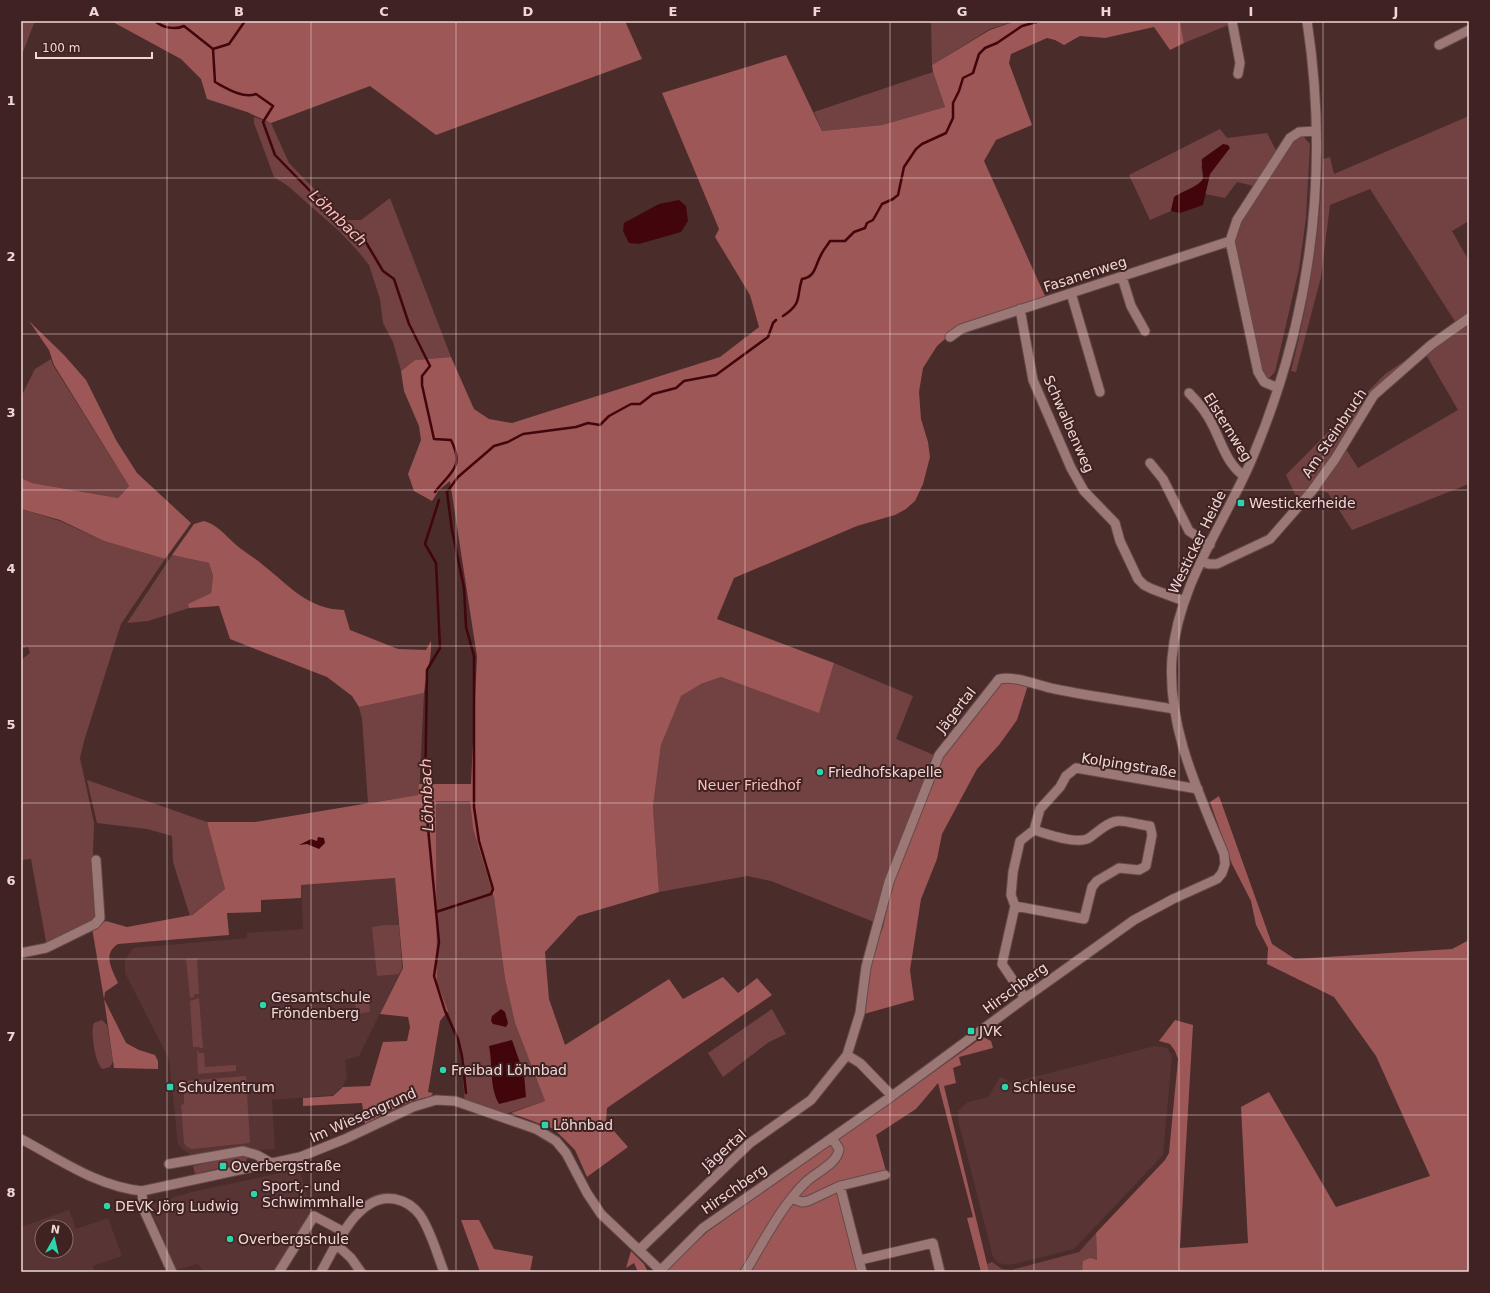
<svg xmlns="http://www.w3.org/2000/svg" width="1490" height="1293" font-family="'DejaVu Sans',sans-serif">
  <rect width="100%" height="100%" fill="#4a2c2b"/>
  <path fill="#593434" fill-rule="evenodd" d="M395 878 402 968 359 1056 345 1060 347 1076 343 1087 333 1095 272 1100 275 1149 192 1155 184 1150 178 1144 169 1059 125 973V960L133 948 247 938V933L303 929 301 885Z
    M1155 1046 1167 1048 1172 1056 1163 1155 1074 1249 1010 1265 998 1263 993 1257 959 1124 958 1111 968 1102 988 1097 1000 1077 1007 1080 1010 1083Z
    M299 1169 313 1214 277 1272H204L198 1264 176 1270 149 1205 191 1192Z
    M69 1210 76 1229 108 1218 122 1256 93 1266 95 1272H21V1227ZM42 1227H66V1251H42Z"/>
  <path fill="#724242" d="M21 21H35L21 57Z
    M931 21H1015L990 29 932 65Z
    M1180 21H1230L1231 24 1184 43Z
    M933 72 945 107 882 125 822 131 814 112Z
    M1469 116V221L1452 231 1469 261V312L1456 323 1370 189 1330 205 1321 277 1296 372 1291 371C1309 300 1320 232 1323 159L1330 157 1334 174Z
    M254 117 271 123 289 163 324 199 348 220H361L390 198 451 357 415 360 401 371 393 342 383 323 380 299 369 265 357 250 339 231 288 186 274 177 254 123Z
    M1220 129 1227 138 1267 133 1278 154 1258 187 1237 182 1225 198 1205 194 1210 174 1218 163 1201 166 1203 179C1193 194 1174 186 1171 211L1150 220 1129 175Z
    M1303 136 1310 144 1306 218 1299 269 1275 372 1268 379 1259 372 1232 241 1239 221 1294 137Z
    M1469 320V484L1352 530 1328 493 1315 488 1344 446 1358 468 1458 410 1425 353Z
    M1422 349 1396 372 1298 501 1286 475 1385 374Z
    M51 359 53 365 129 486 118 498 32 483 21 478V397L35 369Z
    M21 509 60 521 104 541 165 559 121 624 84 741 80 758 94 823 93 852 99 917 47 947 31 859 21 860V660L30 653 28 647 21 649Z
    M172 555 209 563 213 576 211 593 189 604V608L148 621 127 623Z
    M834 663 913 696 896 739 934 755 884 882 874 922 771 881 747 876 659 892 653 807 661 745 680 696 701 684 721 677 819 712Z
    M424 693 419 795 368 803 362 719 359 707Z
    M87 780 207 822 225 889 190 916 173 862 172 836 147 829 97 823Z
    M436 801H470L473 829 494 898 505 979 515 1023 545 1101 500 1116 465 1103 460 1045 437 982Z
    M385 925H399L402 968 399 974 377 976 372 927Z
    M197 958 199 994H194V997L190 998 186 959Z
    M199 998 203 1048H200L199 1047H193L190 1001Z
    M369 1000 370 1012 356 1014 355 1001Z
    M772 1009 786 1034 769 1042 723 1077 708 1053Z
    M102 1020 107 1025 113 1061 110 1067 103 1069C95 1065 90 1030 94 1023Z
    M197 1050 199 1053H204L205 1067 236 1065V1071L198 1074Z
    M246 1076 250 1143 192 1149 187 1147 184 1143 181 1105 184 1104V1081Z
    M244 1155 248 1158 245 1162 195 1174 193 1166Z
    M1096 1233 1097 1261H1084L1082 1272H989L987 1264 992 1262 1002 1269 1011 1270 1079 1252Z"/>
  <path fill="#9c5756" d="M111 21H625L642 59 436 135 370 86 271 123 247 112 207 99 201 79 181 59Z
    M1016 21H1180L1184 43 1170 50 1154 27 1105 38 1080 36 1064 45 1055 40 1047 38 1011 54 1009 63 1032 125 996 140 984 161 1045 296 960 326 937 346 923 368 919 392 921 419 928 442 930 457 923 484 915 501 906 509 895 515 857 526 734 578 717 619 834 663 819 713 721 677 701 684 681 696 661 745 653 807 659 892 578 916 545 952 549 999 565 1045 669 979 683 999 723 977 738 993 757 978 772 995 607 1108 606 1122 628 1147 587 1177 575 1150 554 1129 511 1113 545 1101 515 1023 505 979 494 898 473 829 470 801H436L437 982 448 1011 440 1021 428 1092 433 1093 431 1096C407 1101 387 1112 365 1124L362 1103 303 1106V1098L333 1096 343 1087 370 1086 383 1042 407 1041 410 1027 408 1017 380 1014 403 968 395 878 301 885V898L261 900V912L227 913 229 935 118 944C102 954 112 969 118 983L105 992 104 999 92 928 106 921 127 927 192 915 225 889 207 822H255L418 795 419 784H471L477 657 450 481 439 490 432 501 414 491 408 474 421 440 419 426 404 391 401 371 415 360 451 357 474 409 489 419 512 423 720 357 759 327 750 295 715 237 719 229 662 93 786 55 822 131 882 125 945 107 933 72 932 65 990 30Z
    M29 321 64 355 86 380 116 440 137 473 191 523 165 559 104 541 60 520 21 509V478L32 483 118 498 129 486 54 365 49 350Z
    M204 521C218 525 225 535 235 544 244 552 254 557 263 565 290 586 307 609 344 610L350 630 398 649 426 650 431 641C432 660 426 674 424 693L359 707 352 696 327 677 230 639 219 606 189 608 188 604 211 593 213 576 209 563 172 555 194 524Z
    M1002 681 1028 685 1017 720 999 745 977 769 942 834 937 859 921 899 910 970 914 1000 864 1014 865 990 874 952 883 927 894 876 942 755Z
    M1219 796 1272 944 1295 959 1452 949 1469 940V1272H1082L1083 1261 1090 1258 1097 1260 1096 1233 1165 1160 1169 1153 1178 1059 1175 1051 1170 1044 1159 1041 1175 1020 1193 1025 1180 1248 1248 1243 1241 1107 1269 1092 1336 1207 1430 1176 1376 1056 1334 997 1267 964 1268 948 1256 925 1251 901 1232 864 1210 802Z
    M104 999 126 1043 139 1050 155 1055 158 1061V1069L114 1068Z
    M983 1037 991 1041 993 1048 959 1057 961 1065 953 1068 956 1083 944 1086 989 1272H981L967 1218 973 1217 938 1083 916 1109 876 1135 888 1178 845 1189 866 1272H664L707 1232Z
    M461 1220H479L494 1249 533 1256 530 1272H480Z
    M631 1251 644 1264 648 1272H638L634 1263 626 1268Z"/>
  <path fill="#43050c" d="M1223 144 1228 145 1230 148 1210 174 1203 205 1180 213 1171 211 1174 197C1181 192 1202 185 1203 178 1204 172 1201 166 1202 159Z
    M679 200 686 206 688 221 681 232 639 244 629 243 623 231 624 223 659 204Z
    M318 837 324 838 325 843 319 849 307 844 299 845 311 839 317 841Z
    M501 1009 505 1012 508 1023 506 1027 493 1024 491 1021 492 1016Z
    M512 1040 524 1074 526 1097 499 1104C489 1086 493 1066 489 1046Z"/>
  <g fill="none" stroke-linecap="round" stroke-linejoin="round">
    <path stroke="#43050c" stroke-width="2.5" d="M155 21C163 28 175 30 184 26L213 49
      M245 21 229 44 213 49 215 82C226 88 243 99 256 94L273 106 263 122 275 155 318 199 361 238 364 239 383 271 394 279 409 324 430 366 422 376V385L434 439 451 440C465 468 450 472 435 492
      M783 316C803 303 796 297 802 279 816 277 815 265 821 255 823 250 827 246 830 241H845L854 232 865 228 867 223 873 220 882 204 893 199 898 195 904 167 916 149 922 144 946 133 953 118V103L959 91 963 78 973 73 979 54 985 48 997 43 1022 26 1040 21
      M439 500 425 544 436 563 440 648 427 670 425 797 439 942 434 976 445 1011 458 1039 462 1056 466 1093
      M436 912 491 894 493 889 479 841 474 807V656L466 627 464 588 452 530 447 492 458 477 494 446 508 442 523 434 576 427 588 423 600 425 609 416 631 404H640L653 394 676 388 684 381 716 375 768 337 773 323 776 320"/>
    <g stroke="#644a4a" stroke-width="11">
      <path id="minor" d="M1232 21 1240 63 1238 74
        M1439 45 1469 30
        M1122 277 1131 306 1145 331
        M1071 293 1100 392
        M1020 309 1033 380 1071 468 1084 491 1115 523 1120 541 1138 579 1144 585 1152 589 1184 601
        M950 337 961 329 1230 241
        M1278 388 1264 382 1258 372 1230 241 1237 220 1290 138 1299 132 1316 131
        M1189 393C1199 403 1207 413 1213 426 1222 444 1227 464 1244 476
        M1150 463 1163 479 1189 531 1210 545
        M1201 561 1209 564H1217L1270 539 1312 491 1335 459 1374 395 1431 345 1469 318
        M1015 906 1084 919 1092 887 1097 881 1119 868 1139 870 1146 866 1152 835 1150 826C1140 825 1128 821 1119 821 1108 821 1098 832 1089 838 1078 845 1046 834 1034 830
        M21 953 46 948 95 924 100 918 96 860
        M1025 998 1002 964 1015 906 1011 895 1013 872 1020 841 1034 830 1040 809 1060 787 1066 776 1076 768 1198 789
        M847 1055 860 1063 892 1096
        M21 1139C61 1160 96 1186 142 1191L300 1157 345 1139 413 1107 436 1100 455 1101 536 1129 556 1141 566 1153 587 1193 601 1214 660 1270
        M169 1164 243 1151 257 1155 271 1163
        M142 1191 143 1208 172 1272
        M793 1199 802 1202 808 1201 840 1186
        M337 1245 351 1258 361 1272
        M639 1250 750 1143 811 1100 847 1055 860 1013 866 967 889 882 939 755 999 679C1014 675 1039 686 1055 689 1094 697 1134 702 1173 709
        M860 1260 933 1243 940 1272
        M279 1272 314 1216 344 1232
        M321 1272C336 1246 358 1192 395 1199 405 1201 414 1207 420 1215 431 1231 437 1254 444 1272
        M659 1272 703 1228 892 1096 1025 998 1134 920 1173 899 1217 879 1222 873 1225 864 1224 854C1198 791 1167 727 1172 658 1178 585 1223 526 1251 461 1311 320 1330 172 1307 21
        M745 1272C763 1243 782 1204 807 1181 817 1172 838 1163 839 1149L832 1138
        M862 1272 840 1186 885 1175"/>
    </g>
    <use href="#minor" stroke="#9b7876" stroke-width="9"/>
  </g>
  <path fill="none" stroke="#eed9d8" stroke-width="1" stroke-opacity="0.55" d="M167 21V1272M311 21V1272M456 21V1272M600 21V1272M745 21V1272M890 21V1272M1034 21V1272M1179 21V1272M1323 21V1272M21 178H1469M21 334H1469M21 490H1469M21 646H1469M21 803H1469M21 959H1469M21 1115H1469"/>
  <g fill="#2cd5ab" stroke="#3f2221" stroke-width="1.5">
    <rect x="1237" y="499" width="8" height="8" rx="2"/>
    <circle cx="820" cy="772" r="4"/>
    <circle cx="263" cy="1005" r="4"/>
    <rect x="967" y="1027" width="8" height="8" rx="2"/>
    <circle cx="443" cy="1070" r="4"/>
    <rect x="166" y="1083" width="8" height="8" rx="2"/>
    <circle cx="1005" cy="1087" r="4"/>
    <rect x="541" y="1121" width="8" height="8" rx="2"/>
    <rect x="219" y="1162" width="8" height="8" rx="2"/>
    <circle cx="254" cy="1194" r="4"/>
    <circle cx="107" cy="1206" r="4"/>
    <circle cx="230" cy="1239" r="4"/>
  </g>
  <g text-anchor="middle" stroke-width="4" stroke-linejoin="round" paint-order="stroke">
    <g font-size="14" fill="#eed9d8" stroke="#3f2221">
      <text transform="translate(1085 274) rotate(-18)" y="5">Fasanenweg</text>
      <text transform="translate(1069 424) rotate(66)" y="5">Schwalbenweg</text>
      <text transform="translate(1228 427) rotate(58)" y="5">Elsternweg</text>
      <text transform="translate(1334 433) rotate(-56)" y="5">Am Steinbruch</text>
      <text transform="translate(1197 542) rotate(-64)" y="5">Westicker Heide</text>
      <text transform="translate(956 710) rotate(-52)" y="5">Jägertal</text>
      <text transform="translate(1129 765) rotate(9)" y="5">Kolpingstraße</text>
      <text transform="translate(1015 988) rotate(-36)" y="5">Hirschberg</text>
      <text transform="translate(363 1115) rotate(-24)" y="5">Im Wiesengrund</text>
      <text transform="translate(724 1150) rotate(-42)" y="5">Jägertal</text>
      <text transform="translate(734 1189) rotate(-35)" y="5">Hirschberg</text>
    </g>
    <g font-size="14" fill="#eed9d8" stroke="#3f2221" text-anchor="start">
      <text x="1249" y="508">Westickerheide</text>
      <text x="828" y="777">Friedhofskapelle</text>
      <text x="271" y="1002">Gesamtschule<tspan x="271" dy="16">Fröndenberg</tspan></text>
      <text x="979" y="1036">JVK</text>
      <text x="451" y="1075">Freibad Löhnbad</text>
      <text x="178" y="1092">Schulzentrum</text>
      <text x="1013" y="1092">Schleuse</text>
      <text x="553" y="1130">Löhnbad</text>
      <text x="231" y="1171">Overbergstraße</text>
      <text x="262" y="1191">Sport,- und<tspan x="262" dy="16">Schwimmhalle</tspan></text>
      <text x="115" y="1211">DEVK Jörg Ludwig</text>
      <text x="238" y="1244">Overbergschule</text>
    </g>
    <g font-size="14" fill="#fdbebc" stroke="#3f2221">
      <text x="749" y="790">Neuer Friedhof</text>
    </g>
    <g font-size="15" font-style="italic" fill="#fec0bd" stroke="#3f2221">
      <text transform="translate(338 218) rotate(44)" y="5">Löhnbach</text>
      <text transform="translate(427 795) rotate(-92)" y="5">Löhnbach</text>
    </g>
  </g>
  <rect width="1490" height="1293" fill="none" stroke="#3f2221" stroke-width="44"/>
  <g transform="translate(54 1239) rotate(8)"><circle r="19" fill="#3f2221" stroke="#856b6a"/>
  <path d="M0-3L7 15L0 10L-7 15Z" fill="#2cd5ab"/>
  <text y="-6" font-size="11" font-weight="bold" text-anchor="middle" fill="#eed9d8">N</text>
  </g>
  <path d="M36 52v6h116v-6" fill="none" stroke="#eed9d8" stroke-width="2"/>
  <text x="42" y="52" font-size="12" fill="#eed9d8" stroke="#3f2221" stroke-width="3" paint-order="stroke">100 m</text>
  <rect x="22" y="22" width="1446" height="1249" fill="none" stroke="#eed9d8" stroke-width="1.5"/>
  <g font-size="13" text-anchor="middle" font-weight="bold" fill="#eed9d8">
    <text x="94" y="16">A</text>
    <text x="239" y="16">B</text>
    <text x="384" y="16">C</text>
    <text x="528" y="16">D</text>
    <text x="673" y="16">E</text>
    <text x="817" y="16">F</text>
    <text x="962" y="16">G</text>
    <text x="1106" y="16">H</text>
    <text x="1251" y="16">I</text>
    <text x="1396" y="16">J</text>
    <text x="11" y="105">1</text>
    <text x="11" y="261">2</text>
    <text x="11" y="417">3</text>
    <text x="11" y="573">4</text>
    <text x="11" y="729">5</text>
    <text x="11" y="885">6</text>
    <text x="11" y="1041">7</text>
    <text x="11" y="1197">8</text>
  </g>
</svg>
